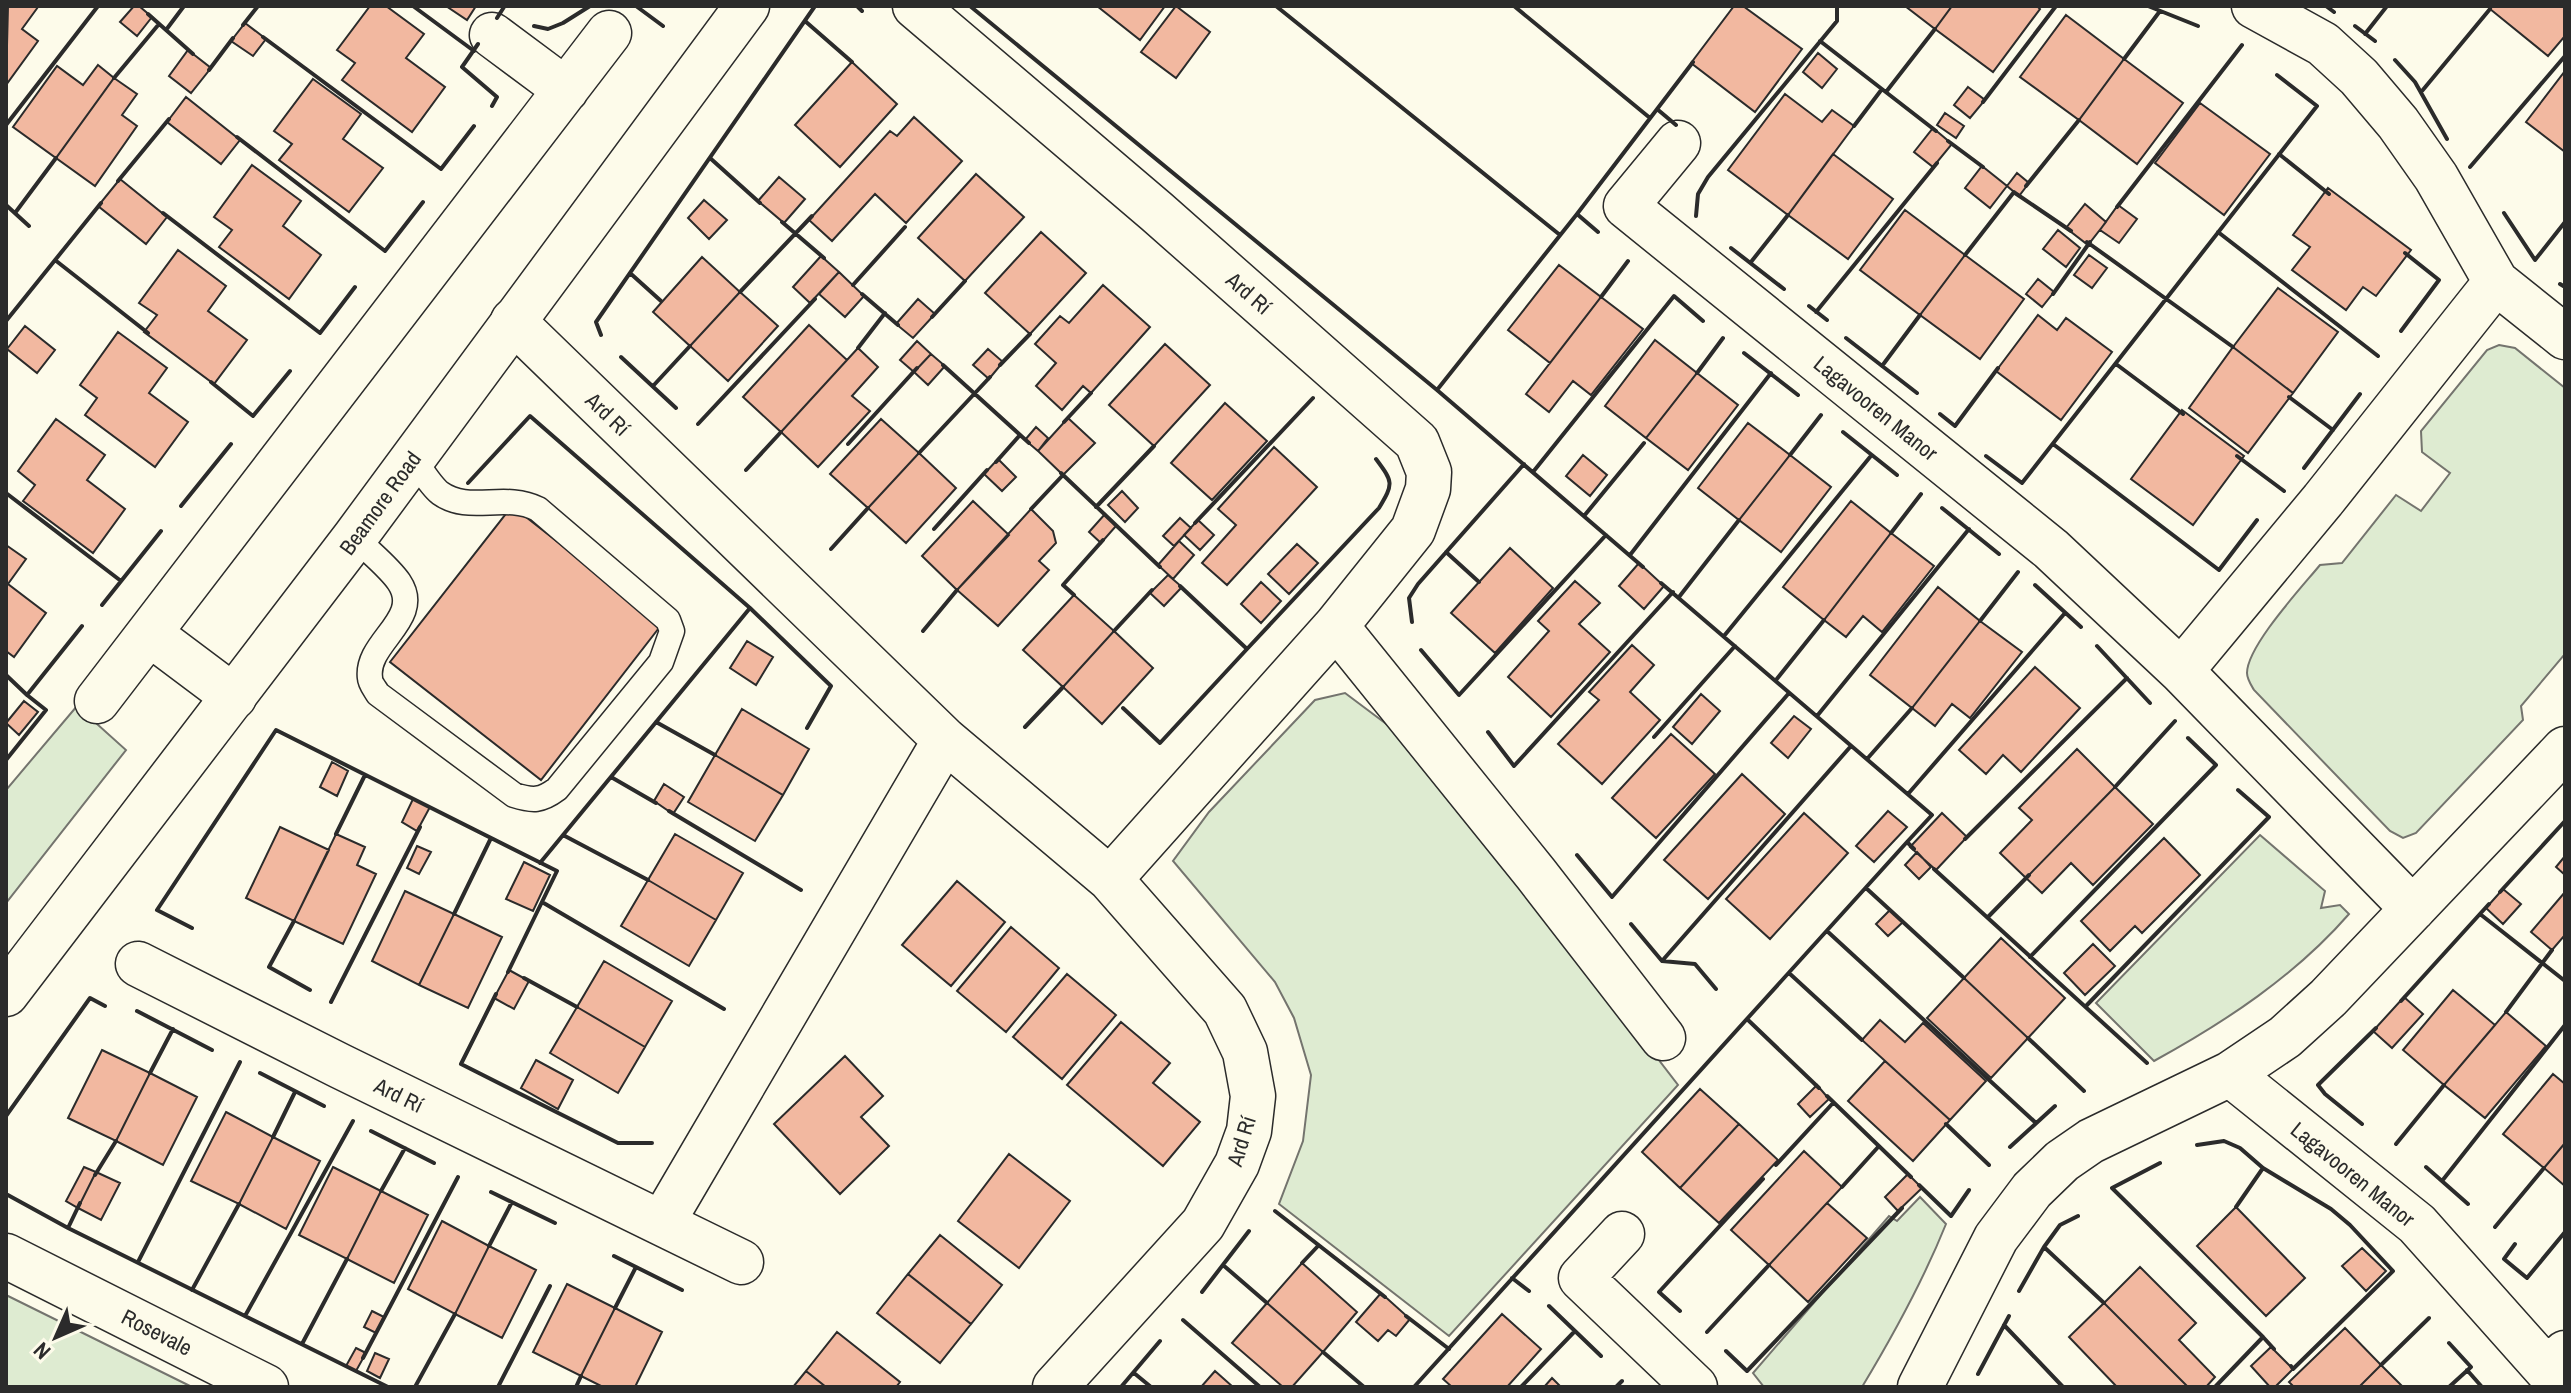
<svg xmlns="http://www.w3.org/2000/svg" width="2571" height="1393" font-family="'Archivo Narrow',sans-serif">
  <rect width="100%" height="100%" fill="#fdfbea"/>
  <path fill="#deebd1" stroke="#74746e" stroke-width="2" d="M2499 345 2515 348 2565 388V654L2521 706 2523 720 2416 833 2403 838 2390 831 2254 690C2251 685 2247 679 2247 673 2247 646 2302 587 2320 565L2342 563 2396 495 2421 511 2450 473 2422 452 2421 431 2487 350Z
    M1345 693 1393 729 1482 830 1678 1085 1449 1336 1279 1204 1303 1141 1311 1075 1294 1018 1275 982 1173 861 1209 812 1315 700Z
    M77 706 126 750 6 903V790Z
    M2260 835 2325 891 2321 908 2340 905 2349 914C2295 976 2225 1022 2154 1061L2096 1003Z
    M1920 1197 1946 1224C1923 1281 1894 1334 1862 1387H1764L1753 1373 1889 1216 1897 1221Z
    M6 1295 192 1387H6Z"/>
  <path fill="#f2b8a0" stroke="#2b2b2b" stroke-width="2" d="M8 6 38 7 22 29 38 41 6 85Z
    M134 6H139L152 17 137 36 120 22Z
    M370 6H386L424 34 406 58 445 87 412 132 342 80 355 63 337 50Z
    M446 6H476L467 20Z
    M1097 6H1165L1140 40Z
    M1176 6 1210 32 1176 78 1141 52Z
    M1734 6H1743L1802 49 1755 112 1691 63Z
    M1905 6H1952L1935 29Z
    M1952 6H2037L2040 9 1993 72 1935 29Z
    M2493 6H2565V36L2548 56 2490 9Z
    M2066 15 2124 59 2079 120 2020 77Z
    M245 23 266 39 253 56 231 41Z
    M188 50 211 68 191 93 169 76Z
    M1818 53 1837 69 1822 88 1803 72Z
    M2124 59 2183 103 2137 164 2079 120Z
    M852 62 897 104 840 167 795 125Z
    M98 65 114 78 56 158 13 127 57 66 83 85Z
    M2565 71V152L2526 122Z
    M114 78 137 94 122 115 137 126 95 186 56 158Z
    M313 79 361 114 343 139 383 168 349 212 279 160 292 144 274 131Z
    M1968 87 1985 100 1970 118 1954 105Z
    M1785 94 1822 122 1832 110 1854 126 1788 215 1728 170Z
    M186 97 240 140 221 164 167 122Z
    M2200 103 2270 154 2224 215 2155 163Z
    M1945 113 1964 126 1956 138 1937 125Z
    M914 117 962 161 906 223 875 194 832 241 809 220 890 131 897 136Z
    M1933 128 1952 144 1933 167 1914 152Z
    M1833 154 1893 199 1848 259 1788 215Z
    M252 165 301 201 283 226 321 255 289 299 219 247 232 230 214 217Z
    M1982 166 2007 186 1990 208 1965 188Z
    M2017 173 2029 183 2019 196 2007 186Z
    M976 174 1024 217 965 281 918 238Z
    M779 177 805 199 784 223 758 201Z
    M120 179 167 217 146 244 98 206Z
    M2328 188 2411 250 2376 296 2363 287 2346 310 2292 270 2310 247 2293 235Z
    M704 200 727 220 709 239 688 218Z
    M2085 204 2106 222 2088 245 2066 228Z
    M2118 205 2137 219 2119 243 2100 230Z
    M1905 210 1965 255 1920 315 1860 270Z
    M2058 230 2080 248 2066 267 2043 249Z
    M1041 232 1086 273 1030 334 985 293Z
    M178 250 226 286 208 311 247 340 214 384 144 332 157 315 139 303Z
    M1965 255 2024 299 1980 359 1920 315Z
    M2089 255 2107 268 2092 288 2074 275Z
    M821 256 839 272 810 303 793 287Z
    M702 257 740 292 690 346 653 312Z
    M1559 265 1601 297 1550 363 1508 330Z
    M839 272 864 296 845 317 819 294Z
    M2038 279 2054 292 2042 307 2026 294Z
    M1103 285 1150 327 1091 393 1083 386 1062 410 1036 386 1056 363 1035 344 1060 316 1069 323Z
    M2278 288 2338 332 2293 393 2233 347Z
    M740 292 778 326 728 381 690 346Z
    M1601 297 1643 329 1591 395 1573 381 1549 412 1526 394Z
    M918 299 935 314 913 338 896 324Z
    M2038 315 2057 330 2066 318 2112 352 2061 420 1996 371Z
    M809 325 847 360 781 432 743 397Z
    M25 326 55 350 37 373 7 349Z
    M118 332 167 368 149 393 188 422 155 467 85 415 97 398 80 385Z
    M1655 340 1697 373 1646 438 1605 406Z
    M917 341 931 354 914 372 900 360Z
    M1165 344 1210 385 1154 446 1109 405Z
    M2233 347 2293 393 2248 453 2189 408Z
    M858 348 878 367 852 396 870 411 818 467 781 432Z
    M988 349 1003 362 989 379 973 365Z
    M931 354 945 366 928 385 914 372Z
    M1697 373 1738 405 1688 470 1646 438Z
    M1225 403 1267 441 1212 500 1171 463Z
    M2182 410 2244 456 2193 525 2131 479Z
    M1068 418 1095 443 1063 475 1038 451Z
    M56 419 105 455 87 480 125 509 93 553 23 501 35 485 18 471Z
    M881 419 919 453 868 508 830 474Z
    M1748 423 1790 455 1739 520 1698 488Z
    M1036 427 1048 438 1038 451 1025 440Z
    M1274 447 1317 487 1227 585 1202 563 1236 525 1218 509Z
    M919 453 956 488 906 543 868 508Z
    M1583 455 1607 475 1590 496 1566 476Z
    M1790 455 1831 487 1781 552 1739 520Z
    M998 459 1016 477 1002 491 984 474Z
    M1122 491 1138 508 1125 522 1108 505Z
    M973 501 1009 535 957 590 922 556Z
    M1851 501 1891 533 1824 620 1783 587Z
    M512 506 662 624 541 780 390 662Z
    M1031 509 1053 531 1056 543 1039 561 1049 570 998 626 957 590Z
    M1105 514 1116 526 1101 543 1089 532Z
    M1180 518 1191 528 1174 546 1163 536Z
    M1198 520 1214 535 1200 550 1184 535Z
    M1891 533 1934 566 1882 632 1863 616 1846 637 1824 620Z
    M1179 541 1194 555 1173 579 1158 565Z
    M1297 544 1318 563 1289 594 1268 574Z
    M6 545 26 559 8 584 46 613 14 657 6 651Z
    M1510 548 1553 588 1495 653 1451 613Z
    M1639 563 1664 586 1644 609 1619 586Z
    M1168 575 1182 587 1164 606 1150 593Z
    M1575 581 1600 603 1579 624 1610 652 1551 717 1508 677 1549 631 1538 621Z
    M1261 582 1281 601 1261 623 1241 604Z
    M1938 587 1980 621 1912 708 1870 675Z
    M1074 595 1114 631 1063 687 1023 650Z
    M1980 621 2022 652 1970 718 1952 704 1935 726 1912 708Z
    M1114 631 1153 668 1102 724 1063 687Z
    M747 641 773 657 756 685 730 668Z
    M1632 645 1654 665 1630 692 1660 720 1602 784 1558 744 1599 700 1589 692Z
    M2035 667 2080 708 2021 772 2003 755 1986 774 1959 750Z
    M1701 694 1720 711 1692 744 1673 727Z
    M24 701 38 712 19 735 6 723Z
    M742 709 809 749 783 795 715 755Z
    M1794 716 1811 729 1788 758 1771 743Z
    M1671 734 1715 774 1656 838 1612 798Z
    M2077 749 2115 787 2026 878 2000 853 2032 820 2019 808Z
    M715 755 783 795 755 841 688 802Z
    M332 762 348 771 337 796 320 787Z
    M1742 774 1785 814 1708 899 1664 860Z
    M664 784 684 797 673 814 654 801Z
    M2115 787 2153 824 2093 885 2071 863 2042 893 2026 878Z
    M413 799 430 807 417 831 402 822Z
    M1888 811 1907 827 1874 862 1856 846Z
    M1804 813 1848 853 1770 939 1726 899Z
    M1942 813 1967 837 1936 870 1910 847Z
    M280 827 329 850 294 921 246 898Z
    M336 834 365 847 357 865 376 874 343 944 294 921Z
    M675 834 743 873 716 920 648 880Z
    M2164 838 2200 875 2142 933 2135 926 2110 951 2081 921Z
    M417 846 431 852 419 874 407 868Z
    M1917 852 1931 867 1919 879 1905 865Z
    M2565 856V875L2556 867Z
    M524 862 550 875 533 911 506 899Z
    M648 880 716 920 689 966 621 926Z
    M957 881 1005 922 951 986 902 945Z
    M2503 889 2521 904 2503 924 2486 908Z
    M405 891 454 914 419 985 372 961Z
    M2565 892V935L2552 950 2531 932Z
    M1890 910 1903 922 1888 936 1876 924Z
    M454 914 502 937 468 1008 419 985Z
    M1011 927 1059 968 1006 1032 957 991Z
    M2001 938 2065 998 2028 1038 1964 978Z
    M2093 944 2115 966 2085 995 2064 973Z
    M604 961 672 1001 645 1047 577 1007Z
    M509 970 529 981 514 1009 494 998Z
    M1067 974 1116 1015 1062 1079 1013 1037Z
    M1964 978 2028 1038 1991 1078 1927 1018Z
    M2453 990 2495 1025 2444 1085 2403 1050Z
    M2404 997 2423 1014 2392 1048 2373 1031Z
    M577 1007 645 1047 618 1093 550 1053Z
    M2506 1012 2546 1046 2485 1118 2444 1085Z
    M1880 1020 1905 1042 1923 1023 1986 1081 1950 1120 1862 1040Z
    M1121 1022 1170 1063 1153 1083 1200 1122 1163 1166 1067 1085Z
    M102 1050 150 1073 116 1141 68 1118Z
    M845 1056 883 1096 861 1117 889 1146 840 1194 774 1124Z
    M536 1060 573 1080 558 1109 521 1088Z
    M1885 1061 1950 1120 1913 1161 1848 1101Z
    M150 1073 197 1097 163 1165 116 1141Z
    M2553 1074 2565 1084V1143L2544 1168 2503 1134Z
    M1817 1085 1829 1099 1810 1117 1798 1104Z
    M1700 1089 1739 1124 1680 1188 1642 1152Z
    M226 1112 273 1137 239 1204 191 1181Z
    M1739 1124 1778 1160 1719 1223 1680 1188Z
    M273 1137 320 1161 286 1229 239 1204Z
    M2565 1143V1186L2544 1168Z
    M1804 1151 1842 1187 1769 1265 1731 1230Z
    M1009 1154 1070 1201 1019 1268 958 1221Z
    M84 1167 96 1172 78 1208 66 1201Z
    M333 1167 381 1191 347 1259 299 1235Z
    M96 1172 120 1183 101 1220 78 1208Z
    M1908 1174 1922 1188 1898 1211 1885 1197Z
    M381 1191 428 1215 394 1283 347 1259Z
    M1827 1203 1867 1238 1808 1302 1769 1265Z
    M2236 1207 2305 1278 2266 1316 2197 1246Z
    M442 1221 489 1246 455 1314 408 1289Z
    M940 1235 1002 1285 971 1324 908 1274Z
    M489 1246 536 1270 502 1338 455 1314Z
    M2362 1248 2386 1271 2366 1291 2342 1266Z
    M1302 1263 1357 1312 1323 1352 1267 1303Z
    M2140 1267 2196 1323 2179 1340 2215 1377 2206 1387H2188L2104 1303Z
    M908 1274 971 1324 940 1363 877 1313Z
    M567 1284 615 1308 581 1376 533 1352Z
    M1381 1293 1410 1319 1396 1336 1388 1330 1378 1341 1356 1322Z
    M1267 1303 1323 1352 1292 1387H1283L1232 1343Z
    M2104 1303 2188 1387H2117L2069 1337Z
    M615 1308 662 1332 635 1387H603L581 1376Z
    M372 1311 384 1317 376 1333 364 1327Z
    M1502 1314 1541 1349 1507 1387H1452L1443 1379Z
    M2345 1328 2381 1365 2359 1387H2294L2289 1382Z
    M837 1332 900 1382 896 1387H826L806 1371Z
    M2271 1347 2293 1369 2275 1387H2270L2251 1366Z
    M356 1348 366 1353 356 1371 346 1366Z
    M375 1353 389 1359 380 1378 367 1371Z
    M2381 1365 2403 1387H2359Z
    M806 1371 826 1387H793Z
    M1215 1371 1233 1387H1201Z
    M1552 1378 1561 1387H1544Z"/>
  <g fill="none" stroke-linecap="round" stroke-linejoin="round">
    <g stroke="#2b2b2b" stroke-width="27">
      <path id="lane" d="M355 537C368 551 389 567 399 582 424 619 365 642 370 678 370 683 375 689 378 694L514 795C533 801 541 801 557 789L661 662 672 631 668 620 538 509C504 492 469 514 440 493 430 485 421 469 413 458"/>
    </g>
    <g stroke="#2b2b2b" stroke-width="47">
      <path id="street" d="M915 6 1157 212 1417 442 1429 472 1428 489 1413 530 1336 626 1110 879
        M2254 6 2323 44 2359 77 2398 123 2436 177 2496 282 2565 337
        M492 35 566 90
        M1678 143 1626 206 2051 549 2181 671 2413 909
        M513 321 945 740 1110 879 1225 1010 1245 1052 1253 1096 1249 1131 1237 1164 1203 1224 1055 1387
        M1336 626 1536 874 1663 1038
        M150 634 234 697
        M2181 671 2323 500 2496 282
        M97 701 609 33
        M138 964 340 1066 741 1262
        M2230 1074 2417 1224 2548 1371 2565 1353
        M662 1223 945 740
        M1622 1234 1581 1278 1695 1387
        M6 1256 266 1387
        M1920 1387 1996 1238 2032 1190 2062 1161 2091 1141 2230 1074 2285 1037 2328 998 2565 749"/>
    </g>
    <g stroke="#2b2b2b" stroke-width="47">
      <path id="secondary" d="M6 994 355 537 747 6"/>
    </g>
    <use href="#lane" stroke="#fdfbea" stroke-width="24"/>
    <use href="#street" stroke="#fdfbea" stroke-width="44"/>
    <use href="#secondary" stroke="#fdfbea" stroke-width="44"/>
    <path stroke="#2b2b2b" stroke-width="4" d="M413 6 474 51
      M636 6 663 26
      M857 6 862 11
      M970 6 1437 390
      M1276 6 1560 235
      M1514 6 1650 118
      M2148 6 2198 26
      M2326 6 2334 12
      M148 14 193 54
      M497 18 504 7
      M805 21 852 62
      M243 25 258 6
      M534 26 548 29 563 23 590 6
      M2355 26 2375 41
      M166 30 184 6
      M2365 34 2387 6
      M263 37 441 169 474 126
      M1820 41 1936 131
      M478 44 462 67 497 97 492 106
      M2124 59 2160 11
      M2395 60 2415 82 2447 139
      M209 70 233 38
      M114 78 159 24
      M2422 91 2490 9
      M1886 92 1935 29
      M1983 102 2056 6
      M1657 109 1676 125
      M6 125 98 6
      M1854 126 1882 89
      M237 137 385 251 423 202
      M1948 141 1983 167
      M2279 154 2329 194
      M710 158 760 203
      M2470 167 2565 56
      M118 181 169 119
      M2026 186 2079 120
      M2015 193 2071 231
      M6 205 29 226
      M2117 207 2242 45
      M15 213 56 158
      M163 213 320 333 355 287
      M2504 213 2535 260 2565 222
      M1577 214 1693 62
      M1696 216 1698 194 1708 177 1837 21V6
      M782 222 824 258
      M1598 232 1577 214 1437 390 1643 567
      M2218 232 2378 356
      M2087 242 2233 347
      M1731 248 1784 289
      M1965 255 2014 192
      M55 260 148 333
      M1751 262 1788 215
      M630 273 661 301
      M2560 284 2565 287
      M853 285 905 227
      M740 292 812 216
      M862 294 898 325
      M2053 294 2090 242
      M1601 297 1628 261
      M1809 306 1827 320
      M1816 312 1937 163
      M932 317 965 281
      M6 321 101 203
      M2401 331 2439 280 2405 253
      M601 335 596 322 815 6
      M1846 338 1917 393
      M858 348 885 313
      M1744 353 1798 395
      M621 357 676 408
      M2116 364 2183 414
      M943 365 1029 443
      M1000 365 1030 334
      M1882 366 1920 315
      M1697 373 1723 338
      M211 382 253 416 290 371
      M653 386 690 346
      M2289 397 2333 430
      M1940 414 1955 426 1998 368
      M1064 422 1091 393
      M698 424 815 299
      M1843 432 1897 475
      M848 444 917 368
      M2053 444 2219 570 2257 520
      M919 453 990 377
      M1790 455 1821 415
      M1986 456 2022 483 2317 106 2277 75
      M2237 456 2284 491
      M996 462 1020 435
      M2304 468 2360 394
      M746 470 781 432
      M1533 472 1674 296 1703 321
      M1061 473 1160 567
      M468 483 530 416 750 608
      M6 493 121 581
      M181 506 231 444
      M1096 507 1154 446
      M1942 508 1999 554
      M1031 509 1063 475
      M1584 516 1644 443
      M1195 523 1313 398
      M934 529 987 470
      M1891 533 1921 494
      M831 549 868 508
      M1446 552 1479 582
      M1630 555 1771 373
      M1661 583 1932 815 1907 842 1914 849
      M2035 585 2081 627
      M1074 595 1063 585 1103 540
      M1679 597 1739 520
      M102 605 161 531
      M1980 621 2018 572
      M1412 622 1409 598 1418 584 1524 464
      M923 631 957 590
      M1114 631 1152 590
      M1724 636 1870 457
      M2097 646 2150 703
      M1247 649 1379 508C1394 483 1393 482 1376 459
      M1421 650 1459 695 1606 535
      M6 675 27 695
      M1776 680 1824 620
      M1123 708 1160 743 1247 649 1180 586
      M1817 716 1969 529
      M656 722 715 755
      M1025 727 1063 687
      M1488 732 1514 766 1673 592
      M1654 737 1735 646
      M1867 759 1912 708
      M6 760 46 710 27 695 82 626
      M611 777 656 803
      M2115 787 2175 721
      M1908 794 2065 613
      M669 811 801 890
      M336 834 365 775
      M563 835 648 880
      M1965 839 2127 678
      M1577 855 1612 897 1789 693
      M540 863 750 608 831 686 807 728
      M1934 869 2147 1063
      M1866 888 1964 978
      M2500 892 2565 821
      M542 902 724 1009
      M454 914 491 838
      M2480 914 2565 981
      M1988 917 2029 875
      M294 921 269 967 310 990
      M1631 924 1662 961 1695 964 1716 989
      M192 928 157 910 276 730 557 871 508 972
      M1827 931 2036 1123
      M2030 957 2216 765 2188 738
      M1662 961 1851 746
      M1789 973 1862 1040
      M524 978 577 1007
      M496 994 461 1064 618 1143H652
      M2401 1001 2489 904
      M331 1002 420 827
      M2086 1006 2269 817 2238 790
      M137 1011 212 1050
      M2506 1012 2552 950
      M1747 1019 1819 1088
      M2028 1038 2084 1091
      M150 1073 173 1029
      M260 1073 324 1106
      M1827 1096 1911 1177
      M6 1116 90 998 105 1006
      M1946 1124 1989 1165
      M2362 1124 2325 1094 2318 1085 2376 1028
      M371 1131 434 1163
      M273 1137 295 1092
      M2396 1144 2444 1085
      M2197 1145 2224 1141 2240 1148 2263 1168 2331 1209 2350 1225 2393 1271 2293 1369 2291 1366
      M2010 1147 2055 1106
      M2160 1163 2112 1188 2263 1337 2215 1387
      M1776 1165 1833 1103
      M2426 1167 2468 1204
      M95 1175 116 1141
      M2442 1181 2565 1025
      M1919 1185 1951 1216 1969 1190
      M1842 1187 1879 1146
      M381 1191 405 1148
      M491 1192 555 1223
      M6 1194 68 1228 388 1387
      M2236 1207 2263 1168
      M1275 1211 1385 1297
      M2495 1227 2544 1168
      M68 1228 80 1203
      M2515 1244 2504 1259 2527 1278 2565 1232
      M489 1246 512 1202
      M2044 1247 2104 1303
      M614 1256 682 1290
      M138 1262 240 1062
      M1302 1263 1318 1246
      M1223 1265 1267 1303
      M1512 1278 1529 1291
      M192 1290 239 1204
      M2019 1291 2044 1247 2060 1225 2078 1216
      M1202 1292 1249 1231
      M1549 1306 1601 1356
      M615 1308 636 1267
      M1680 1311 1659 1292 1763 1179
      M245 1316 353 1121
      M1406 1316 1449 1349
      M1183 1320 1260 1387
      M2004 1325 2063 1387
      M1707 1332 1769 1265
      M2263 1337 2274 1349
      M2449 1343 2471 1367 2449 1387
      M302 1344 347 1259
      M1726 1351 1747 1371 1902 1208
      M1323 1352 1364 1387
      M363 1358 458 1177
      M2381 1365 2429 1318
      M2467 1370 2482 1387
      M1134 1373 1151 1387
      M1978 1374 2009 1316
      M415 1387 455 1314
      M498 1387 550 1286
      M576 1387 581 1376
      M1121 1387 1160 1341
      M1414 1387 1907 842
      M1521 1387 1575 1331
      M1616 1387 1622 1381"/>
  </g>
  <g text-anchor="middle" stroke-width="6" stroke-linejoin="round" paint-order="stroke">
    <g font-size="22" fill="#2b2b2b" stroke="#fdfbea">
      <text transform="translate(1249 293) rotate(41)" y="8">Ard Rí</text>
      <text transform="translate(1876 408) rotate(39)" y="8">Lagavooren Manor</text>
      <text transform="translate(608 414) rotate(44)" y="8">Ard Rí</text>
      <text transform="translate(380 503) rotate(-54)" y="8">Beamore Road</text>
      <text transform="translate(399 1095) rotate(26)" y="8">Ard Rí</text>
      <text transform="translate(1241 1141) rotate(-73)" y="8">Ard Rí</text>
      <text transform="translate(2353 1174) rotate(39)" y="8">Lagavooren Manor</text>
      <text transform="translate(157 1332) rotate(27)" y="8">Rosevale</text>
    </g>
  </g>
  <rect width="2571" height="1393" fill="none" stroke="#2b2b2b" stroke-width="16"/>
  <g transform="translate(56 1337) rotate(225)" stroke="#fdfbea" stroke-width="6" paint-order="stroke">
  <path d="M0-6L14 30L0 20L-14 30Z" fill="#2b2b2b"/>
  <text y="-12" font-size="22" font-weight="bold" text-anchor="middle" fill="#2b2b2b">N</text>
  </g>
</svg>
